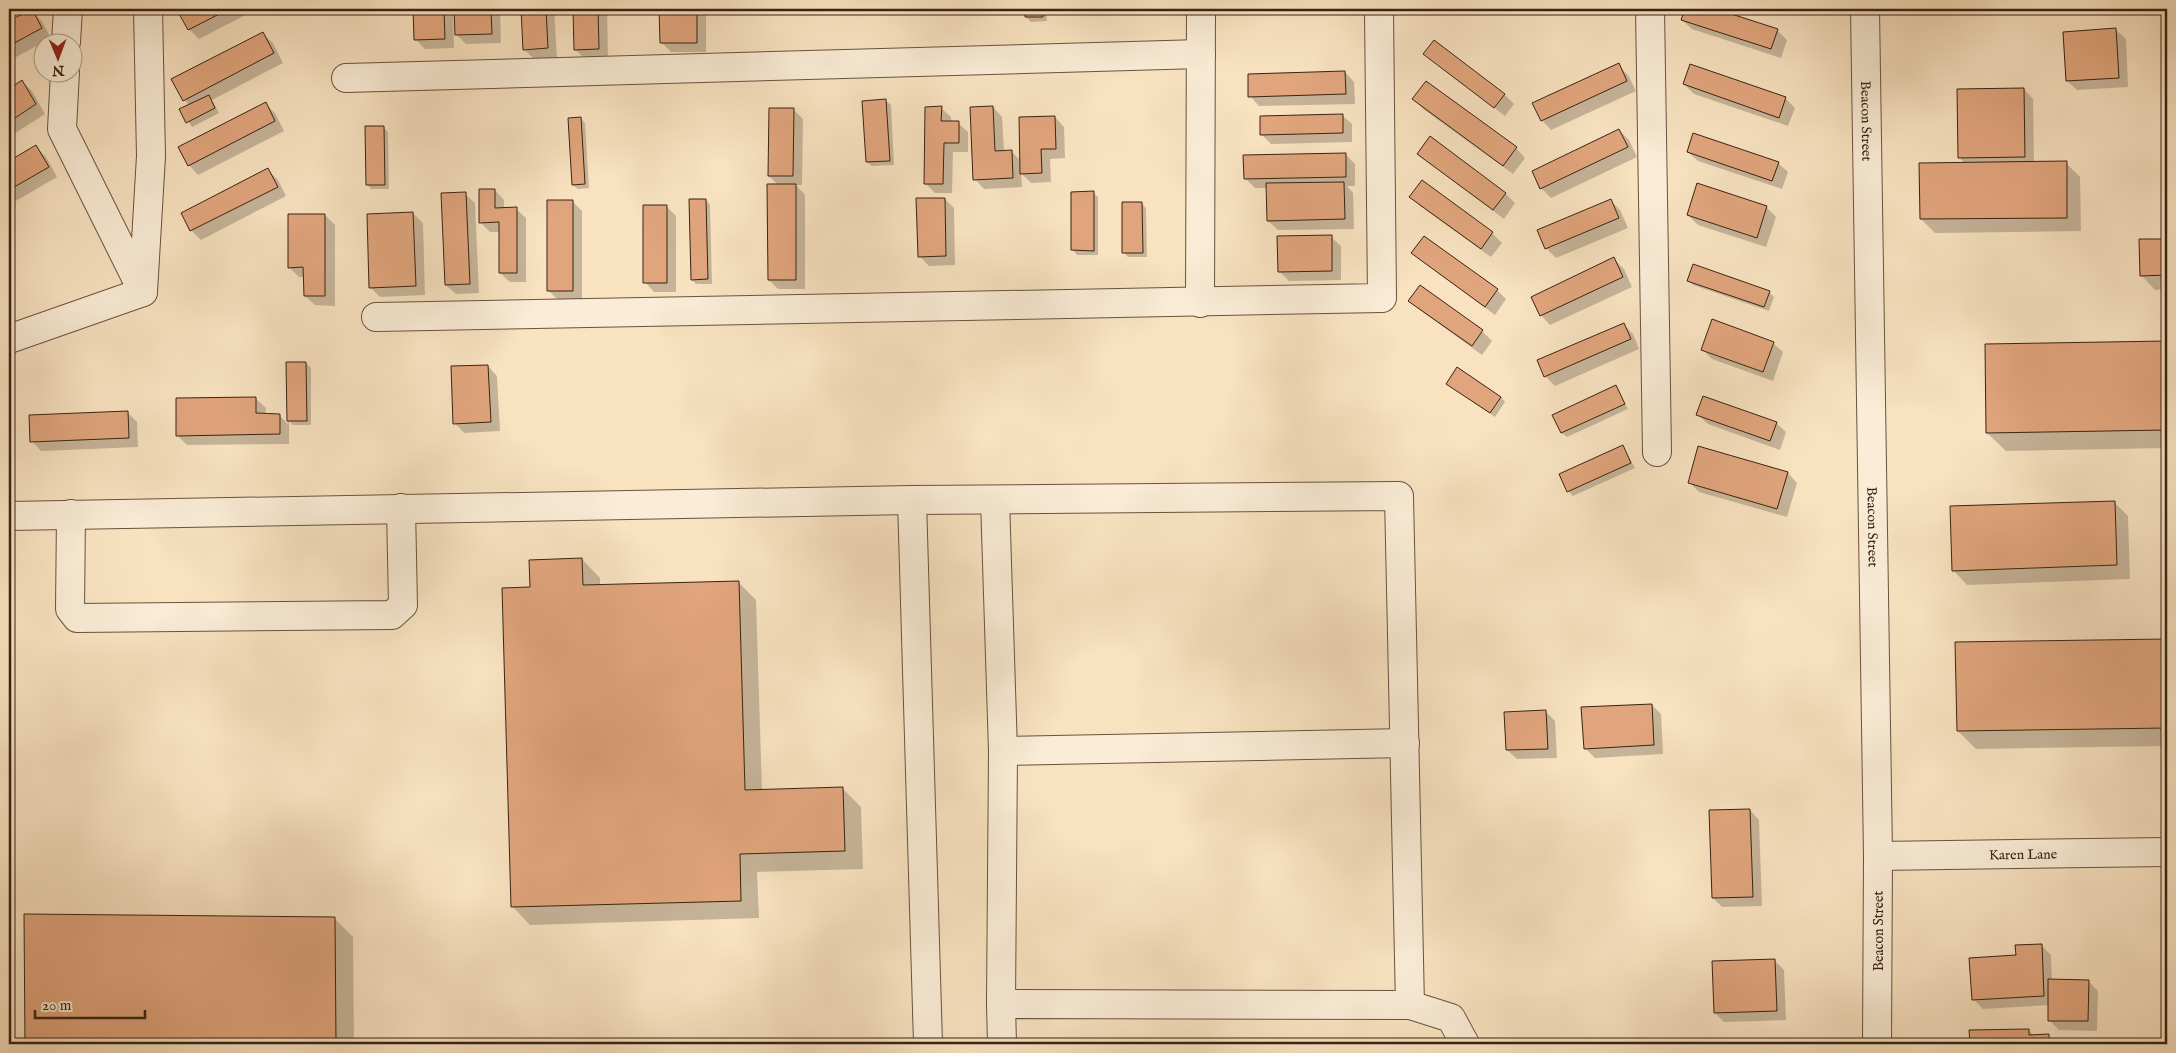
<svg xmlns="http://www.w3.org/2000/svg" width="2176" height="1053" font-family="'IM FELL English',serif">
  <rect width="100%" height="100%" fill="#f8e2c0"/>
  <filter id="stains"><feTurbulence type="fractalNoise" baseFrequency=".004" numOctaves="4"/><feColorMatrix values="0 0 0 0 .2 0 0 0 0 .09 0 0 0 0 .02 0 0 0 .5 -.17"/></filter>
  <radialGradient id="worn" r=".72"><stop offset=".6" stop-color="#630" stop-opacity="0"/><stop offset="1" stop-color="#630" stop-opacity=".3"/></radialGradient>
  <path fill="#0003" d="M187 9H257L199 39 189 29 180 13Z
    M414 9H453L454 48 425 49 415 39Z
    M455 9H500L501 43 466 44 456 34Z
    M522 9H554L557 58 534 59 525 50Z
    M574 9H607L608 59H585L575 49Z
    M661 9H706V52H671L661 42Z
    M1026 9H1046L1047 21 1031 22 1026 17Z
    M1686 9H1711L1777 30 1787 40 1781 58 1692 29 1682 20Z
    M31 10 41 20 51 38 9 61V23Z
    M2116 30 2126 39 2128 87 2077 90 2067 81Z
    M263 34 273 43 283 63 212 100 219 113 192 127 181 110 189 106 173 80Z
    M1425 54 1504 94 1514 104 1505 116Z
    M1618 65 1628 75 1636 91 1551 130 1542 120Z
    M1345 72 1354 82 1355 104 1259 106 1250 96Z
    M22 82 32 91 45 114 9 137V90Z
    M1684 84 1785 98 1795 108 1788 126 1694 94Z
    M2024 89 2033 99 2034 163H2066L2080 177 2081 231 1935 233 1921 219 1965 164 1960 158Z
    M1414 99 1516 148 1525 158 1513 174 1423 109Z
    M886 101 891 105 894 165 872 166 867 162Z
    M265 104 275 113 284 131 198 175 189 165Z
    M993 107 1002 117 1004 152 1011 151 1021 161 1055 117 1064 127 1065 158 1050 159 1051 182 1031 183 1021 173 1022 187 984 189 975 179Z
    M941 108 951 117V123H958L968 132V152H953L952 193H935L925 183Z
    M794 110 803 119 802 185H796L805 195V289H778L769 280 778 185 769 176Z
    M1342 115 1352 124V142L1271 144 1261 134Z
    M581 118 585 123 589 188 578 189 573 185Z
    M383 127 388 132 389 189H371L367 184Z
    M1619 130 1629 140 1637 157 1551 198 1541 188Z
    M1430 138 1506 194 1515 203 1504 219 1429 163 1419 154Z
    M36 147 46 157 57 177 9 205V162Z
    M1688 152 1778 163 1788 172 1782 189 1698 161Z
    M1345 154 1355 164V186H1347L1353 193 1354 229 1278 230 1268 221 1267 188H1255L1245 178Z
    M268 170 278 180 286 196 201 240 191 230Z
    M1422 182 1492 233 1502 243 1491 257 1420 206 1411 197Z
    M1698 185 1767 208 1776 217 1766 247 1698 225 1688 215Z
    M495 190 504 200V209H516L526 218V282H510L500 273V232H490L480 222Z
    M1093 193 1098 197V255H1077L1073 250Z
    M465 194 475 203 479 293 456 294 446 285Z
    M945 199 954 208 955 265 929 266 919 256Z
    M706 200 710 205 712 284H696L692 280Z
    M572 201 582 211V300H558L548 290Z
    M1611 201 1620 210 1628 228 1556 258 1546 248Z
    M1141 203 1146 208 1147 257H1128L1124 253Z
    M666 206 676 216V292H654L645 282Z
    M413 213 423 223 425 295 380 297 370 287Z
    M325 215 335 225V306L315 305 305 296V277H299L289 267Z
    M1331 237 1341 246V280L1289 281 1279 271Z
    M2140 240H2167V289L2155 290 2141 275Z
    M1413 253 1497 290 1506 299 1495 315 1423 262Z
    M1614 259 1624 269 1632 287 1550 325 1541 315Z
    M1689 280 1769 292 1774 297 1769 311 1693 285Z
    M1410 301 1482 331 1492 341 1482 355 1420 310Z
    M1623 324 1633 334 1639 349 1555 386 1545 376Z
    M1773 343 1783 352 1773 381 1712 359 1702 349Z
    M2167 343V448L2006 451 1987 433 1986 345Z
    M287 363H306L311 368V425H293L289 421V444L187 445 177 435 256 399 266 408 265 415H279L288 424Z
    M488 366 497 376 500 431 464 433 455 423Z
    M1447 384 1501 397 1505 402 1495 417Z
    M1615 386 1628 409 1567 437 1562 433 1554 415Z
    M127 412 137 422 138 447 41 451 32 441Z
    M1698 415 1776 423 1786 432 1780 450 1708 424Z
    M1623 447 1635 468 1573 496 1568 491Z
    M1699 448 1788 473 1797 483 1787 517 1699 492 1689 482Z
    M2114 502 2128 516 2130 579 1967 585 1953 570Z
    M582 559 600 578V586L738 582 756 600 762 791 843 789 861 807 863 869 757 872 759 918 530 925 512 906Z
    M2167 640V746L1976 749 1958 731 1957 643Z
    M1652 705 1661 714 1663 754 1595 758 1585 748Z
    M1546 712 1555 721 1557 758 1517 759 1507 750Z
    M1750 810 1759 820 1762 906 1722 907 1713 898Z
    M25 916 335 919 353 937 354 1044H26Z
    M2041 945 2051 955 2052 981H2088L2098 991 2097 1031 2059 1030 2049 1020V1005L1983 1009 1973 999 2017 957Z
    M1774 960 1784 970 1786 1020 1724 1022 1715 1013Z
    M2029 1030 2033 1035 2048 1036 2053 1040V1044H1971V1031Z"/>
  <path fill="#e1a57d" stroke="#382312" d="M32 9 42 28 9 46V21Z
    M185 9H229L188 30 178 12Z
    M413 9H444L445 39 414 40Z
    M454 9H491L492 34 455 35Z
    M521 9H546L548 48 523 50Z
    M573 9H598L599 49 574 50Z
    M659 9H697V43H660Z
    M1025 9H1043V17H1025Z
    M1685 9H1716L1778 29 1771 49 1681 20Z
    M2116 28 2119 78 2066 81 2063 32Z
    M263 32 274 53 183 101 171 79Z
    M1434 40 1505 94 1494 108 1423 54Z
    M1619 63 1627 81 1541 121 1532 103Z
    M1690 64 1786 97 1779 118 1683 84Z
    M1345 71 1346 94 1248 97V74Z
    M22 80 36 104 9 122V89Z
    M1426 81 1517 147 1503 166 1412 99Z
    M2024 88 2025 157 1958 158 1957 89Z
    M209 95 215 108 186 123 179 109Z
    M886 99 890 161 866 162 862 101Z
    M266 102 275 121 188 166 178 147Z
    M942 106 941 121H959V143H944L943 184H924L925 107Z
    M993 106 995 151 1012 150 1013 178 973 180 970 107Z
    M769 108H794L793 176H768Z
    M1343 114V133L1260 135V116Z
    M1055 116 1056 149H1041L1042 173 1020 174 1019 117Z
    M581 117 585 184 572 185 568 118Z
    M365 126H384L385 185H366Z
    M1619 129 1628 147 1540 189 1532 171Z
    M1693 133 1779 162 1772 181 1687 152Z
    M1430 136 1506 193 1493 210 1417 154Z
    M36 145 49 167 9 190V161Z
    M1346 153V177L1244 179 1243 155Z
    M2067 161V218L1920 219 1919 163Z
    M268 168 278 187 190 231 181 213Z
    M1422 180 1493 232 1481 249 1409 197Z
    M1344 182 1345 219 1267 221 1266 183Z
    M1697 183 1767 206 1757 238 1687 215Z
    M767 184H796V280H768Z
    M479 189H495V208L517 207V273H499V222L479 223Z
    M1094 191V251L1071 250V192Z
    M466 192 470 284 445 285 441 193Z
    M916 198H945L946 256 918 257Z
    M689 199H706L708 279 691 280Z
    M1611 199 1619 218 1545 249 1537 230Z
    M547 200H573V291H547Z
    M1122 202H1142L1143 253H1122Z
    M643 205H667V283H643Z
    M413 212 416 286 369 288 367 214Z
    M288 214H325V296H304L303 267 288 268Z
    M1332 235V271L1278 272 1277 236Z
    M1424 236 1498 289 1485 307 1411 253Z
    M2139 239H2167V275L2140 276Z
    M1614 257 1623 277 1540 316 1531 297Z
    M1693 264 1770 291 1764 307 1687 281Z
    M1420 285 1483 330 1472 346 1408 301Z
    M1712 319 1774 342 1763 372 1701 350Z
    M1624 323 1631 339 1544 377 1537 360Z
    M2167 341V430L1986 433 1985 344Z
    M286 362H306L307 421H287Z
    M488 365 491 422 453 424 451 366Z
    M1457 367 1501 397 1490 413 1446 384Z
    M1616 385 1625 404 1561 433 1552 415Z
    M1703 396 1777 422 1770 441 1696 415Z
    M256 397V413L280 414V434L176 436V398Z
    M128 411 129 438 30 442 29 415Z
    M1623 445 1631 463 1567 492 1559 474Z
    M1698 446 1788 472 1777 509 1688 483Z
    M2115 501 2117 565 1952 571 1950 506Z
    M582 558 583 585 739 581 745 790 843 787 845 851 740 854 741 901 511 907 502 588 530 587 529 560Z
    M2167 639V728L1957 731 1955 642Z
    M1652 704 1654 745 1584 749 1581 707Z
    M1546 710 1548 749 1506 750 1504 712Z
    M1750 809 1753 897 1712 898 1709 810Z
    M24 914 335 917 336 1044H25Z
    M2042 944 2044 996 1972 1000 1969 958 2016 955 2015 945Z
    M1775 959 1777 1011 1714 1013 1712 961Z
    M2048 979 2089 980 2088 1021H2048Z
    M2029 1029V1035L2049 1034V1044H1970L1969 1030Z"/>
  <g fill="none" stroke-linecap="round" stroke-linejoin="round">
    <g stroke="#68533e" stroke-width="30">
      <g id="minor">
        <path d="M1650 9 1657 452"/>
        <path id="s1" d="M1865 9 1878 856 1877 1044"/>
        <path d="M66 42 68 9"/>
        <path d="M65 72 62 129 143 292 151 156 148 9"/>
        <path d="M346 78 1201 54"/>
        <path d="M1200 303 1201 9"/>
        <path d="M376 317 1382 298 1379 9"/>
        <path d="M9 339 143 292"/>
        <path d="M912 500 928 1044"/>
        <path d="M995 500 1003 751 1001 1004"/>
        <path d="M71 514 70 609 77 618 392 615 403 605 401 508"/>
        <path d="M9 516 912 500 1399 496 1410 1005"/>
        <path d="M1003 751 1405 743"/>
        <path id="s2" d="M1878 856 2167 852"/>
        <path d="M1002 1044 1001 1004 1410 1005 1451 1018 1465 1044"/>
      </g>
    </g>
    <use href="#minor" stroke="#faecd6" stroke-width="28"/>
  </g>
  <g text-anchor="middle" stroke-width="5" stroke-linejoin="round" paint-order="stroke">
    <g font-size="14" fill="#382312" stroke="#faecd6">
      <text dy="5" stroke="none"><textPath href="#s1" startOffset="112">Beacon Street</textPath></text>
      <text dy="5" stroke="none"><textPath href="#s1" startOffset="518">Beacon Street</textPath></text>
      <text dy="5" stroke="none"><textPath href="#s2" startOffset="145">Karen Lane</textPath></text>
      <text transform="translate(1878 931) rotate(-90)" y="5">Beacon Street</text>
    </g>
  </g>
  <rect width="2176" height="1053" fill="none" stroke="#f8e2c0" stroke-width="30"/>
  <rect x="10" y="10" width="2156" height="1033" fill="none" stroke="#382312" stroke-width="2.5"/>
  <rect x="15" y="15" width="2146" height="1023" fill="none" stroke="#382312"/>
  <g transform="translate(58 58) rotate(179)"><circle r="24" fill="#faecd6" stroke="#ac9c88"/>
  <path d="M0-4L9 19L0 12L-9 19Z" fill="#8f2418"/>
  <text y="-8" font-size="14" font-weight="bold" text-anchor="middle" fill="#382312">N</text>
  </g>
  <path d="M35 1010v8h110v-8" fill="none" stroke="#382312" stroke-width="2.5"/>
  <text x="42" y="1010" font-size="15" fill="#382312" stroke="#faecd6" stroke-width="4" paint-order="stroke">20 m</text>
  <rect width="100%" height="100%" filter="url(#stains)"/>
  <rect width="100%" height="100%" fill="url(#worn)"/>
</svg>
